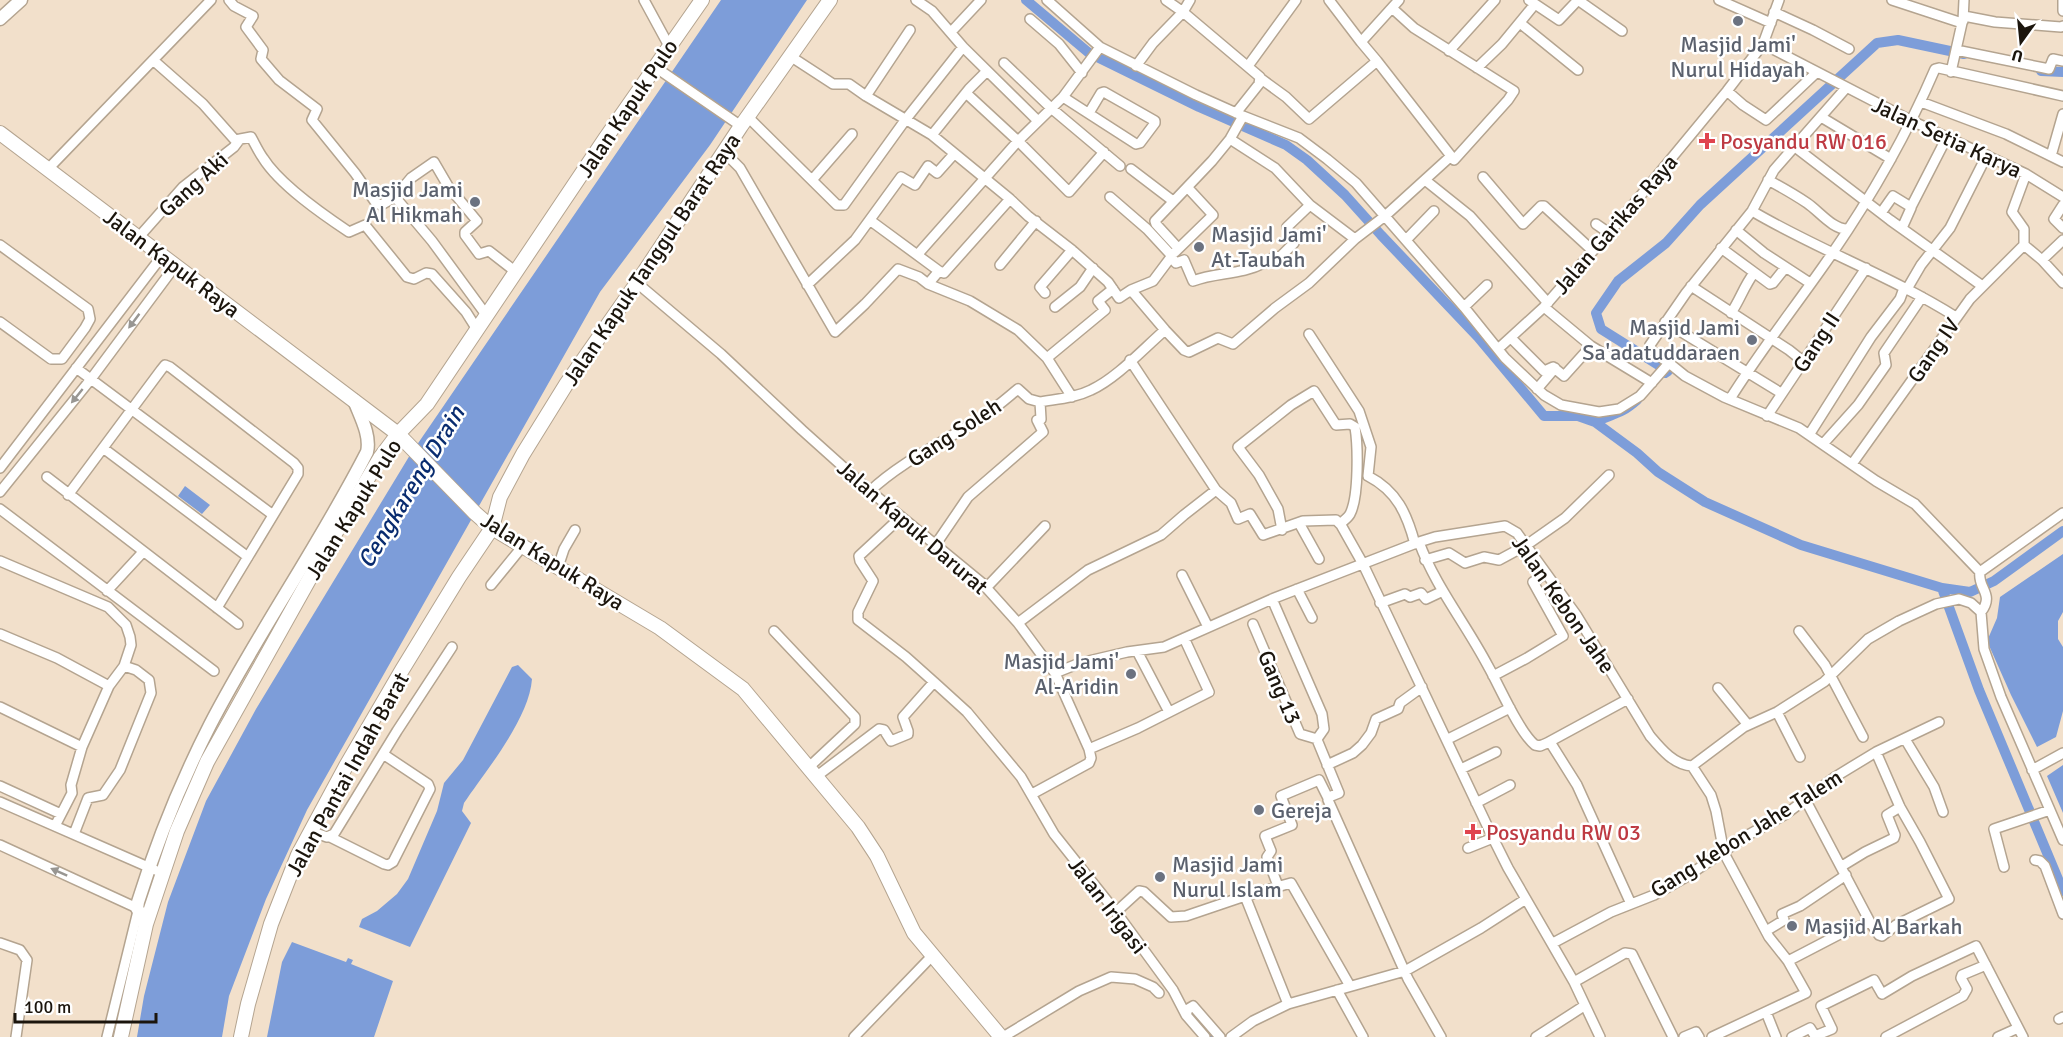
<svg xmlns="http://www.w3.org/2000/svg" width="2063" height="1037" font-family="Signika,sans-serif">
  <rect width="100%" height="100%" fill="#f2e0cb"/>
  <path fill="#7d9dd9" d="M721 0H807L710 145 600 292 307 810 266 899 229 996 222 1037H137L144 996 168 902 206 801 256 709 410 455Z
    M185 486 210 505 202 514 178 496Z
    M2063 554V612L2058 621V639L2063 647V711L2056 737 2037 747 2011 695 1987 641 1997 618 2000 597Z
    M518 665 532 679C529 719 487 769 464 803L462 811 471 823 410 947 359 927 362 919 377 911 397 894 408 879 437 811 444 783 463 760 512 667Z
    M2063 765V813L2047 776Z
    M292 942 346 962 348 958 353 960 351 964 393 981 374 1037H267L282 962Z"/>
  <g fill="none" stroke-linecap="round" stroke-linejoin="round">
    <path stroke="#7d9dd9" stroke-width="10" d="M1026 0 1089 53 1199 107 1286 145 1307 160 1345 195 1381 235 1478 337 1544 416H1578L1595 422 1637 453 1658 472 1705 502 1801 545 1942 588 1979 690 2063 891
      M2041 71 2063 72
      M1665 373 1668 371 1601 329 1596 313 1618 281 1666 243 1700 205 1877 43 1898 40 1964 54
      M1595 422C1614 413 1620 415 1637 400
      M1942 588 1970 592 1994 581 2063 531
      M1189 1011 1211 1037"/>
    <g stroke="#b4a490" stroke-width="12">
      <path id="minor" d="M229 0 234 6 253 16 246 27 263 50 261 59 279 80 317 109 312 120 355 173 376 203 381 205 395 197 432 241 487 316
        M644 0 669 46
        M916 0 932 11 963 47 1037 120
        M1047 0 1100 47 1196 95 1243 116 1299 138 1327 159 1356 183 1464 307 1505 358 1544 395 1561 405 1599 412 1619 409 1640 396 1669 363 1685 376 1724 397 1799 428 1876 481 1915 504 1980 572
        M1166 0 1183 12 1190 0
        M1329 0 1361 42
        M1529 0 1559 20 1578 0
        M1578 0 1622 31
        M1719 0 1771 23
        M1892 0 1962 23 1951 72
        M2063 0V11
        M1392 8 1414 28 1514 91 1508 100 1454 160
        M1774 12 1813 30 1849 49
        M1964 16 1995 22 2061 27 2063 26
        M1030 19 1059 44 1082 73
        M1963 21 1964 0
        M1520 23 1578 70
        M951 32 981 0
        M1763 44 1912 121 2026 174 2063 197
        M1956 50 2049 69 2053 59 2063 61
        M1449 51 1495 0
        M790 56 833 84H849L866 96 932 135 1010 199 1028 216 1072 250 1108 282 1119 298 1131 290 1165 330 1184 350 1189 352 1218 338 1233 344 1275 308 1309 283 1355 239
        M153 60 203 104 235 140 251 137C255 144 258 151 263 158 280 185 322 214 349 232L365 225 407 277 414 279 426 273 432 274 466 312 478 331
        M1004 63 1051 108 1120 166
        M1136 66 1153 43 1183 12 1260 77 1259 84 1236 113
        M1248 66 1296 0
        M655 67 741 126
        M1477 68 1502 44 1535 4
        M1260 78 1286 97 1309 119 1377 61 1361 42 1399 0
        M1727 91 1743 105 1766 120 1817 72
        M966 93 1018 141 1069 192 1104 152
        M866 96 910 30
        M1063 97 1136 144 1140 143 1155 123V121L1104 92 1101 93 1089 113
        M1921 102 2006 134 2063 162
        M748 117 837 205H844L906 119 963 47
        M1821 117 1891 159
        M932 135 969 89 987 71
        M1230 139 1275 168 1310 205
        M1795 147 1890 220 1981 285
        M724 152 740 168 835 332 865 304 898 269 919 277 928 284 970 301 1018 330 1047 358 1072 397
        M2051 156 2063 114
        M48 169 211 0
        M1131 169 1173 201
        M2026 174 2012 212 2024 229V245L2042 260 2063 283
        M1483 177 1523 224 1541 206H1544L1593 251
        M812 180 852 134
        M1425 180 1470 216 1548 303
        M1768 180C1781 187 1795 195 1807 203 1819 211 1833 230 1848 229
        M395 197 411 178 434 162 448 186 477 221 465 232V235L479 254 489 251 516 272
        M1110 197 1147 229 1172 256
        M2063 205 2054 219 2063 228
        M1752 211C1818 250 1891 276 1956 317
        M1881 213 1893 196 1911 207 1947 137
        M871 221 939 271 928 284
        M1596 224 1609 233
        M1902 228 1911 208
        M1736 230 1764 253 1810 283
        M138 238 183 187 234 147 240 139
        M1406 240 1434 211
        M0 245 88 309 90 319 85 328 62 359H51L0 322
        M1178 248 1156 224 1155 221 1212 161 1230 139 1243 116
        M1721 248 1770 284 1773 283 1785 268
        M1175 252 1213 215 1188 188
        M918 254 1018 141 1063 97 1100 47
        M2042 260 2063 240
        M1000 265 1036 221
        M939 271 944 273 1010 199
        M637 283 721 354 802 430 870 491 982 583 1018 623 1055 673 1089 749 1091 758 1089 763 1032 794
        M807 285 855 240 901 177 915 185 928 166 937 173 954 154
        M1691 286 1789 350 1804 362
        M1907 289 1921 265 1950 228 1987 155
        M1131 290 1153 281 1171 257 1176 263 1184 260 1193 281C1216 272 1241 275 1264 263 1271 260 1272 256 1281 256L1294 243 1287 227 1310 205 1355 239 1385 216 1451 156 1377 61
        M1045 293 1040 287 1072 250
        M1055 307 1080 287 1093 268
        M1464 307 1487 285
        M1544 307 1591 346 1652 383
        M1731 313C1740 300 1744 286 1754 273
        M1665 322 1781 393
        M1309 334 1359 411 1371 447 1368 476C1397 491 1407 514 1415 544
        M1511 338 1544 371 1553 367 1564 376 1591 346
        M1498 349 1544 307 1632 206 1727 91 1763 44 1779 0
        M1047 358 1105 310 1098 301 1113 289
        M1130 360 1216 490 1231 503 1238 519 1250 514 1263 535 1303 521 1336 520 1341 525 1363 564 1493 838 1508 868 1574 982 1600 1037
        M1669 363 1651 350 1650 345 1686 293 1752 211 1774 170 1846 88
        M76 368 273 515
        M1537 389 1555 368
        M1730 399C1758 354 1791 312 1822 268 1866 206 1905 139 1935 69L1939 68 2063 96
        M1767 416 1866 268
        M1809 435 1871 337 1900 299 1904 288
        M1823 444 1858 405 1886 365 1884 353 1922 297
        M103 448 248 557
        M1852 464 1970 299 2024 245
        M0 468 162 256
        M47 477 238 624
        M870 491C904 459 947 441 985 415 997 407 1007 398 1018 389L1029 399 1040 402
        M0 492 91 379 175 266
        M68 495 161 370 165 365 170 367 294 463 298 468V474L217 608
        M0 509 214 671
        M901 517 859 556 860 561 873 581 858 612V620L906 657 934 682
        M1299 523 1319 559
        M1282 530 1278 509 1259 475 1238 447 1291 405 1314 391 1336 425 1350 424 1355 427C1358 446 1359 497 1350 514 1348 518 1343 521 1340 524
        M1419 542C1435 586 1466 624 1488 666 1499 685 1519 732 1535 745L1540 746 1547 743 1628 699
        M936 544 968 497 1043 432 1037 420 1041 419 1040 402C1057 399 1075 398 1091 390 1117 378 1143 349 1165 330
        M1425 560 1449 553 1465 563 1484 557 1499 560 1525 546 1565 518 1609 475
        M0 561 108 607 126 625 130 637 131 645 124 666 109 686 82 747 71 785 72 793 55 826
        M558 567 564 549 575 530
        M1182 575 1208 627
        M491 585 522 547
        M986 588 1045 526
        M1297 589 1312 618
        M107 591 143 552
        M1272 599 1322 714 1324 729 1317 739 1318 742 1339 793 1329 797 1328 800 1408 979 1441 1037
        M1380 603 1405 594 1410 597 1421 593 1426 599 1443 591
        M1981 612C1995 594 1977 588 1980 572L2063 513
        M1018 623 1088 570 1161 535 1184 515 1216 490
        M1253 624 1300 734 1317 739
        M774 631 855 717V724L809 767
        M1799 631 1825 665 1863 737
        M0 634 57 658 109 686
        M1137 651 1169 712
        M1055 673 1080 663 1127 652 1164 647 1272 599 1419 542 1435 537 1505 526 1517 533 1577 616 1650 736C1661 749 1674 765 1692 766L1711 795 1716 811 1724 853 1769 937 1788 961
        M1493 676 1527 658 1563 636 1533 582 1546 573
        M1718 688 1748 725
        M0 707 82 747
        M1777 712 1800 757
        M1448 739 1510 708
        M1905 739 1934 787 1943 812
        M1550 742 1577 785 1631 904
        M1089 749 1138 728 1209 692 1184 638
        M1327 765 1353 753 1362 745 1371 733 1376 719 1398 709 1400 703 1422 687
        M1692 766 1744 727 1777 712 1824 682 1868 639 1899 621 1936 604 1959 599 1971 603 1981 612 1984 649 2001 697 2063 840
        M1461 769 1496 752
        M2032 770 2063 753
        M817 776 879 729 884 730 891 741 908 734V731L903 717 934 682 967 712 1021 777 1054 834 1116 912 1173 990 1186 1015 1205 1037
        M0 786 61 814
        M1805 799 1870 922
        M0 802 155 870
        M1476 803 1510 785
        M310 831 327 837 334 834 397 731 452 647
        M74 834 88 798 103 795 120 770 151 693 149 680 136 670 124 666
        M330 837 384 864 388 865 393 862 430 789 428 784 383 754
        M0 845 137 908
        M1468 848 1493 838
        M2035 860 2040 861 2045 866 2063 914
        M1842 866 1865 852 1894 838 1895 835 1887 815 1900 807
        M2004 867 1994 829 2050 810
        M1278 886 1267 857 1271 851 1265 836 1292 825 1281 796 1319 780 1328 798
        M1245 896 1288 1004
        M1116 912 1139 891 1144 892 1171 917 1186 916 1245 896 1291 883 1350 986
        M1766 931 1784 920 1782 914 1800 906 1846 875
        M0 943 20 950 27 960 16 1037
        M1553 943 1611 912 1654 895 1686 877 1748 835 1786 814 1835 777 1876 752 1939 722
        M1574 982 1625 953 1632 954 1673 1037
        M1337 990 1363 1037
        M1766 1012 1776 1037
        M1186 1015 1188 1009 1193 1006 1220 1037
        M2059 1019 2063 1017
        M107 1037 138 911
        M854 1037 932 956
        M1003 1037 1079 991 1111 977 1135 979 1153 987 1159 993
        M1231 1037 1253 1021 1288 1004 1405 971 1481 928 1526 899
        M1536 1037 1584 1006
        M1684 1037 1696 1032 1699 1037
        M1712 1037 1806 993 1788 961 1838 935 1870 922 1879 935 1882 936 1896 925 1949 899 1920 842 1900 807 1876 752
        M1792 1037 1810 1028 1815 1036 1832 1029 1821 1006 1874 980 1882 994 1912 976 1976 946 2023 1037
        M1886 1037 1963 996 1967 989 1961 978 1962 975 1986 965
        M1998 1037 2018 1028"/>
    </g>
    <g stroke="#b4a490" stroke-width="15">
      <path id="tertiary" d="M0 19 21 0
        M146 924 137 908 138 902C157 841 181 782 210 725 258 632 319 546 367 452 371 435 360 416 354 400"/>
    </g>
    <g stroke="#b4a490" stroke-width="16">
      <path id="secondary" d="M0 133 398 434 475 513 492 528 660 628 743 689 858 827 877 856 914 933 1001 1037
        M121 1037 146 924 177 831 207 762 330 542 380 458 398 434 427 404 605 139 702 0
        M241 1037 248 1004 271 924 298 855 346 766 402 670 459 577 492 528 500 497 523 454 567 383 637 283 741 126 830 0"/>
    </g>
    <use href="#minor" stroke="#fff" stroke-width="9"/>
    <use href="#tertiary" stroke="#fff" stroke-width="12"/>
    <use href="#secondary" stroke="#fff" stroke-width="14"/>
  </g>
  <defs><path id="oneway-solid" d="M-6-.8H1V-3.2L6.5 0L1 3.2V.8H-6Z" transform="scale(1.5)"/></defs>
  <g fill="#989692">
    <use href="#oneway-solid" transform="translate(134 321) rotate(127)"/>
    <use href="#oneway-solid" transform="translate(77 396) rotate(129)"/>
    <use href="#oneway-solid" transform="translate(59 872) rotate(-156)"/>
  </g>
  <g fill="#6b7280" stroke="#fff" stroke-width="2">
    <circle cx="1738" cy="21" r="6"/>
    <circle cx="475" cy="202" r="6"/>
    <circle cx="1199" cy="247" r="6"/>
    <circle cx="1752" cy="340" r="6"/>
    <circle cx="1131" cy="674" r="6"/>
    <circle cx="1259" cy="810" r="6"/>
    <circle cx="1160" cy="877" r="6"/>
    <circle cx="1792" cy="926" r="6"/>
  </g>
  <g fill="#e0444e" stroke="#fff" stroke-width="2">
    <path d="M1704 132h6v6h6v6h-6v6h-6v-6h-6v-6h6z"/>
    <path d="M1470 823h6v6h6v6h-6v6h-6v-6h-6v-6h6z"/>
  </g>
  <g text-anchor="middle" stroke-width="5" stroke-linejoin="round" paint-order="stroke">
    <g font-size="22" fill="#5b616d" stroke="#fff" text-anchor="start">
      <text x="1738" y="52" text-anchor="middle">Masjid Jami'<tspan x="1738" dy="25">Nurul Hidayah</tspan></text>
      <text x="463" y="197" text-anchor="end">Masjid Jami<tspan x="463" dy="25">Al Hikmah</tspan></text>
      <text x="1211" y="242">Masjid Jami'<tspan x="1211" dy="25">At-Taubah</tspan></text>
      <text x="1740" y="335" text-anchor="end">Masjid Jami<tspan x="1740" dy="25">Sa'adatuddaraen</tspan></text>
      <text x="1119" y="669" text-anchor="end">Masjid Jami'<tspan x="1119" dy="25">Al-Aridin</tspan></text>
      <text x="1271" y="818">Gereja</text>
      <text x="1172" y="872">Masjid Jami<tspan x="1172" dy="25">Nurul Islam</tspan></text>
      <text x="1804" y="934">Masjid Al Barkah</text>
    </g>
    <g font-size="22" fill="#1b150d" stroke="#fff">
      <text transform="translate(627 108) rotate(-56)" y="8">Jalan Kapuk Pulo</text>
      <text transform="translate(1947 137) rotate(25)" y="8">Jalan Setia Karya</text>
      <text transform="translate(193 184) rotate(-42)" y="8">Gang Aki</text>
      <text transform="translate(1615 224) rotate(-49)" y="8">Jalan Garikas Raya</text>
      <text transform="translate(651 259) rotate(-56)" y="8">Jalan Kapuk Tanggul Barat Raya</text>
      <text transform="translate(172 263) rotate(37)" y="8">Jalan Kapuk Raya</text>
      <text transform="translate(1816 342) rotate(-57)" y="8">Gang II</text>
      <text transform="translate(1933 350) rotate(-55)" y="8">Gang IV</text>
      <text transform="translate(954 432) rotate(-33)" y="8">Gang Soleh</text>
      <text transform="translate(353 509) rotate(-58)" y="8">Jalan Kapuk Pulo</text>
      <text transform="translate(913 527) rotate(41)" y="8">Jalan Kapuk Darurat</text>
      <text transform="translate(553 561) rotate(32)" y="8">Jalan Kapuk Raya</text>
      <text transform="translate(1564 604) rotate(55)" y="8">Jalan Kebon Jahe</text>
      <text transform="translate(1280 687) rotate(67)" y="8">Gang 13</text>
      <text transform="translate(347 774) rotate(-61)" y="8">Jalan Pantai Indah Barat</text>
      <text transform="translate(1746 833) rotate(-32)" y="8">Gang Kebon Jahe Talem</text>
      <text transform="translate(1108 905) rotate(53)" y="8">Jalan Irigasi</text>
    </g>
    <g font-size="22" fill="#be3a42" stroke="#fff" text-anchor="start">
      <text x="1720" y="149">Posyandu RW 016</text>
      <text x="1486" y="840">Posyandu RW 03</text>
    </g>
    <g font-size="24" font-style="italic" fill="#082b6f" stroke="#fff">
      <text transform="translate(411 487) rotate(-59)" y="8">Cengkareng Drain</text>
    </g>
  </g>
  <g transform="translate(2021 42) rotate(195)" stroke="#ffffff" stroke-width="4.5" paint-order="stroke">
  <path d="M0-4.5L10 22L0 15L-10 22Z" fill="#1b150d"/>
  <text y="-9" font-size="16" font-weight="bold" text-anchor="middle" fill="#1b150d">U</text>
  </g>
  <path d="M15 1013v9h141v-9" fill="none" stroke="#1b150d" stroke-width="3"/>
  <text x="24" y="1013" font-size="18" fill="#1b150d" stroke="#ffffff" stroke-width="4.5" paint-order="stroke">100 m</text>
</svg>
